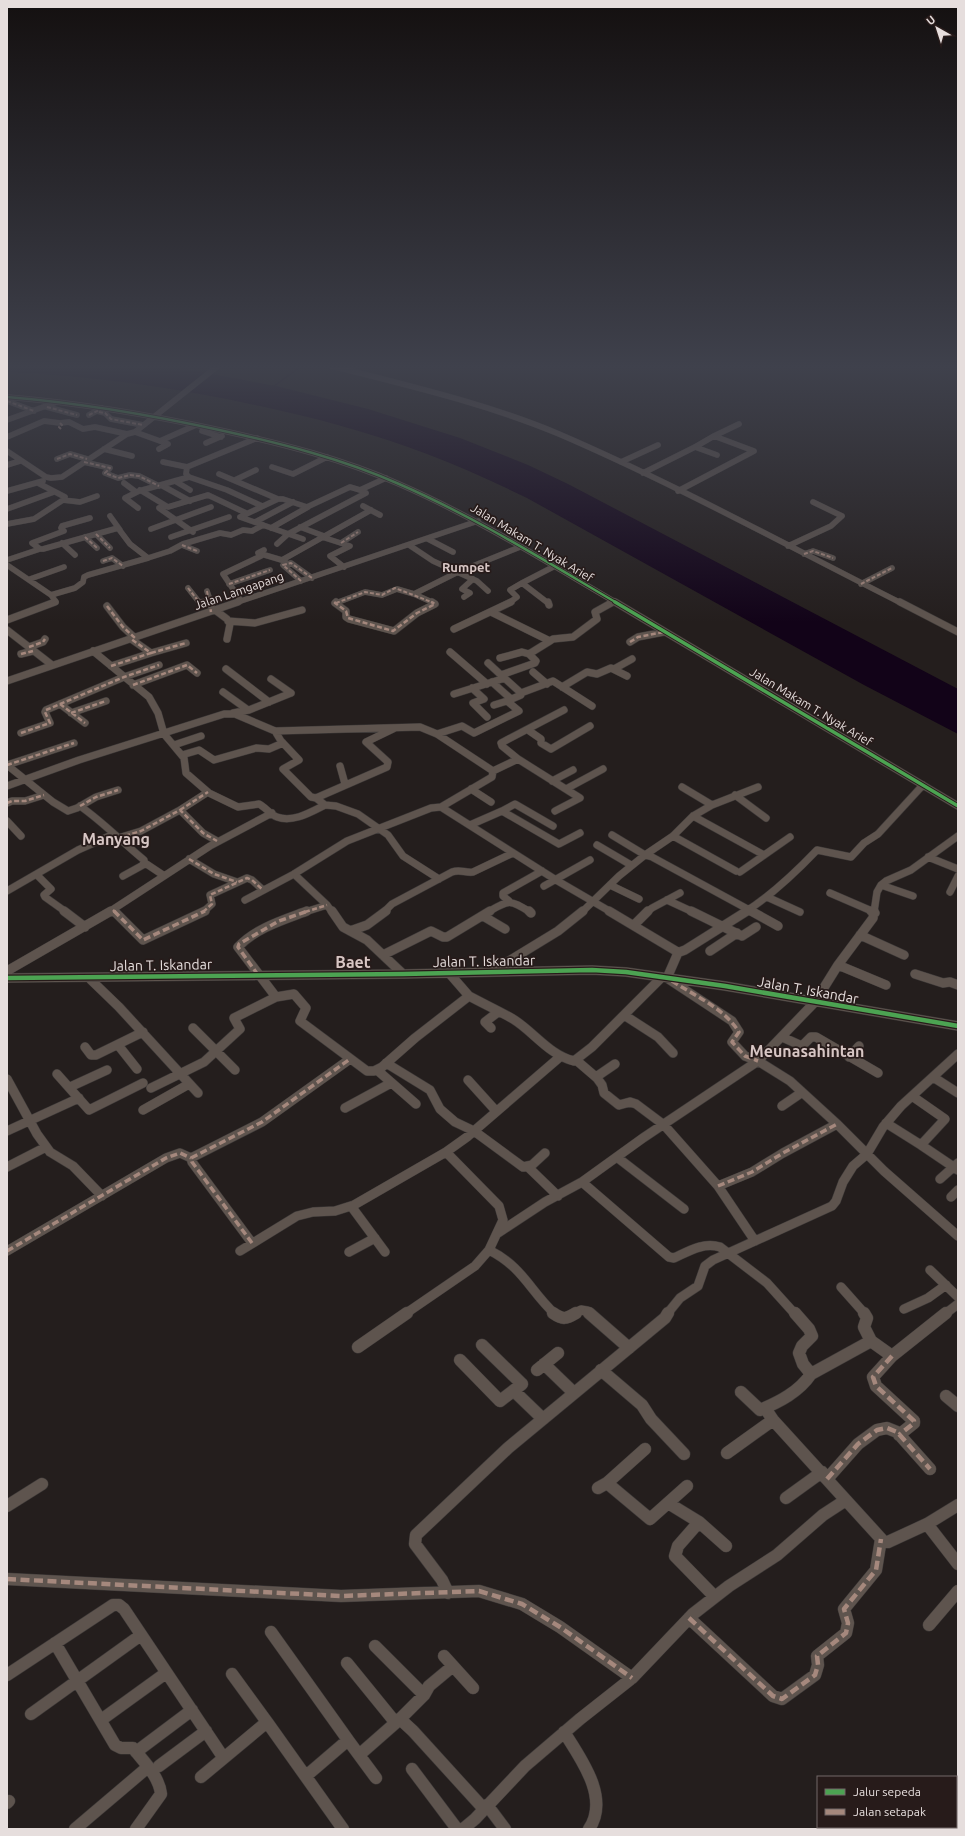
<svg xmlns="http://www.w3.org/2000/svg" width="965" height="1836" font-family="Ubuntu,sans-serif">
  <rect width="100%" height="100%" fill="#241e1d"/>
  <path fill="#120318" d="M7 365H149L195 371 276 386 368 409 460 438 528 465 568 484 958 689V734L864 685 527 498C494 482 461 467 427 454 380 436 331 422 282 411 192 390 100 376 7 372Z"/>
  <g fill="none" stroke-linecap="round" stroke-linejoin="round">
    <path stroke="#120318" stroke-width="1.5" d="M274 386 303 365"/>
    <g stroke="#3e3a39" stroke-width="6">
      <path id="minor-far3" d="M328 365C406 385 485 403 559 434 675 484 788 546 901 603
        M7 397C80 403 152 415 224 431 283 444 343 459 399 484 475 517 545 561 617 603
        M7 401 34 411
        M47 407 77 415
        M97 411 105 413 111 419 143 425
        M89 415 102 408
        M7 420 57 402
        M202 431 221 437
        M135 432 160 441 196 425
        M714 436 739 424
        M7 437 44 421 60 423 69 422 83 429 95 427 127 434
        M206 443 222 436
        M104 449 132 456
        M159 449 168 444 160 441
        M7 451 46 477 51 478 62 477 127 434 135 432 219 365
        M57 459 70 454 87 459
        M84 462 110 468 105 473 118 478 130 475 139 476 159 486
        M163 462 187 467
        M621 462 658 445
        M7 465 20 461
        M272 467 293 474 327 457
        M643 473 695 447 717 455
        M219 474 278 499 240 517 303 539
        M189 477 186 474 187 467 257 438
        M235 480 256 470
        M175 481 190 490
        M124 483 136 492
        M161 485 190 501
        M140 490 168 507 208 495 246 513
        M7 491 43 481
        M678 491 754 451 714 436 695 447
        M278 499H283L307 507 350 487 360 490
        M63 500 80 502 97 496
        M813 502 842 516
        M166 506 159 508 193 532
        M363 506 380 515
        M138 508 125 498 139 491 189 477 227 490 262 506
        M7 509 54 492
        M110 516 120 530
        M90 518 62 526 61 528 64 531 32 543 40 549H43L118 528 130 544 148 558
        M255 522 293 502
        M7 524 34 519 63 500 65 497 38 483
        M300 527 324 536
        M271 528 308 507
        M151 529 211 507
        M96 534 110 548
        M85 537 97 548
        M171 537 229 517
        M322 537 350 546 330 556 344 567
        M428 539 453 552
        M62 543 75 555
        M341 543 358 532
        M277 544 288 534 366 493 360 490 386 478
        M182 545 197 551
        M409 545 433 561 477 581 488 591
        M788 546 831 526 842 516
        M264 550 258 553 285 561
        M804 554 813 551 833 558
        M7 560 40 549
        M282 560 371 510
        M103 561 112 558 123 566
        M7 565 51 595
        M30 579 64 567
        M301 581 283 565 291 563 312 578
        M229 584 270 570
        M861 584 892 568
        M188 588 199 602 210 601
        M207 591 211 603
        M414 594 434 603
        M414 594 458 572 520 547
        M464 597 470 593 462 589 473 579
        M241 601 223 574 261 556
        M52 603 56 602 51 595 75 588 83 582 84 577 88 575 148 558 170 551 183 544 220 533 231 535 243 530 252 531 263 525
        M235 603 478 521
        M336 603 365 592 382 595 397 589 414 594
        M509 603 517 597 510 590 522 583
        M548 603 522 583 553 567
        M611 603 614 602"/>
    </g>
    <g stroke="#3e3a39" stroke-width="8">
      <path id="minor-far2" d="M210 602 211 605
        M336 602 335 603 346 611V617L349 619 394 631 417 613 435 604 432 602
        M548 602 549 605
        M615 602 958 806
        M900 602 958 632
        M107 606 123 627 135 638
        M215 610 227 619 230 624 227 639
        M491 612 550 641 553 639 573 637 597 619 595 612 613 602
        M7 620 55 602
        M228 621 255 623 302 610
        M454 629 511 602
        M7 630 52 665
        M630 642 638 637 664 632
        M29 647 43 642 45 639
        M93 651 149 697 158 713 164 734 184 758 186 773 209 793 238 807 259 804C265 807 271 815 277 817 293 823 311 812 325 805
        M450 652 487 684
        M151 653 186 643
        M21 654 33 651
        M500 658 522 652 529 654
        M488 663 501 675
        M111 666 151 653 131 639
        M226 669 269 702
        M614 669 632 659
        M533 672 547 684
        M271 679 291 693
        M7 681 238 602
        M492 682 511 699
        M133 685 187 665 197 673
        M562 687 587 672 597 674 611 668 627 676
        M472 688 484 699 473 703 487 717
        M223 692 248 710
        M521 693 553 681 592 706
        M454 694 505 678
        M60 704 85 723
        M494 705 507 701
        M71 713 106 701
        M233 713 249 710 291 693
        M528 730 541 739V743L551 749 590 726
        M275 731 281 741 299 760 283 769 311 797 316 798 325 805 336 806 358 814 388 835 403 856 439 879
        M21 733 50 723 45 712 46 710 124 677 159 665
        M437 734 462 726 474 733 519 711 507 701 521 695V693L501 675 535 663 536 661 529 654 550 641
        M174 745 201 736
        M182 755 199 750 214 760 256 748 269 749 283 743
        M518 759 502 746 501 743 564 710
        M7 765 53 802 68 811 77 808 96 797 118 790
        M7 765 74 743
        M340 766 345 784
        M493 771 518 759 580 798 555 811
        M552 781 573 770
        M7 786 79 760 224 714H235L275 731 420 727 437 734 493 771
        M471 789 491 802
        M566 789 603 769
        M735 795 766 818
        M316 798 387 767 388 762 366 742 395 728
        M7 803 12 801H25L44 795
        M712 805 758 787
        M80 806C103 822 122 842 144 860L143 865 123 876
        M441 807 492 777 493 771
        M180 810 208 792
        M502 811 515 804 553 826
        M693 816 764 855
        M7 821 21 836
        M470 825 502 811 559 844 580 833
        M612 835 645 855 673 836 693 816 712 805 682 787
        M673 836 736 871
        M118 838 141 831 180 810 203 833 217 841
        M597 845 631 865
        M928 857 958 869
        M189 859 214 874 237 882
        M145 863 163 875
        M740 872 790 837
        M294 874 327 905 332 912
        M37 875 51 889 44 895 45 897 66 912
        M610 885 639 899
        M881 885 913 896
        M544 886 590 860
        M7 891 78 850 114 834
        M950 892 958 876
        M830 893 874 912
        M767 897 800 912
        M245 900 294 874 347 841 431 808 441 807 556 880 611 912
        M667 900 693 912
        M509 901 503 896V893L542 871
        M113 910 115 912
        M109 912 210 846 272 813
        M203 912 212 904 210 895 247 878 252 880 263 890
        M305 912 327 905
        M384 912 392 904 452 872C460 869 465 873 473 872L513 853
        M488 912C509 900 509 899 530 912
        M582 912 619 876 645 855 652 857 753 912
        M647 912 652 908 680 893
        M745 912C772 895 795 873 817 850L851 857 864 843 878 834 923 785
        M874 912 877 892 881 885 886 881 911 870 958 836"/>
    </g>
    <g stroke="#3e3a39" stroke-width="10">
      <path id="minor-far1" d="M64 911 85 927
        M114 911 143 940 205 911
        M332 911 343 927 367 940 403 974
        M529 911 531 913
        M609 911 676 951 677 955 667 978 732 1021 739 1032 732 1042 745 1056 758 1061 790 1081 837 1124 884 1171 958 1236
        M691 911 742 936 756 927
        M751 911 778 926
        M871 911 875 913
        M483 916 505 929
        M634 925 648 911
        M350 931 367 925 386 911
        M860 935 904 955
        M710 951 737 933
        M677 953 685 950 747 911
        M383 955 431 931 443 937H447L490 911
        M838 965 886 985
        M7 971 111 911
        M491 972 558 931 583 911
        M449 973 469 996
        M915 974 943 983 950 982 958 985
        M7 978 403 974 592 970 626 972 725 986 958 1026
        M89 978 119 1007 198 1093
        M276 997 238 947C256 928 283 920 307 911
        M624 1015 658 1037 673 1053
        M193 1028 235 1070
        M491 1028 485 1022 498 1012
        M782 1037 802 1046 811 1037H816L878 1073
        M118 1045 137 1069
        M85 1047 91 1055H96L143 1032
        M849 1057 859 1046
        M576 1060 597 1078 602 1085 604 1093 619 1105 630 1102 636 1104 664 1125 718 1186 755 1241
        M386 1063 430 1090 440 1109 455 1122 474 1131 523 1167 532 1165 545 1153
        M377 1070 416 1104
        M57 1074 89 1110 143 1083
        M596 1077 615 1064
        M933 1077 958 1093
        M7 1079 37 1134 50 1152 73 1166 102 1196
        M468 1080 496 1111
        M70 1087 107 1070
        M151 1088 204 1062 240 1029 234 1018 276 997 294 994 306 1008 300 1021 367 1071H374L382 1067 415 1038 469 996C484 1004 499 1011 513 1019 534 1032 549 1055 574 1061L592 1047 662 977
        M912 1096 945 1119 921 1145 958 1170
        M782 1106 801 1093
        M345 1108 391 1083
        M143 1110 189 1084
        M886 1123 921 1145
        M7 1131 79 1098
        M618 1158 684 1209
        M7 1167 46 1147
        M528 1167 558 1196
        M940 1179 958 1163
        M582 1182 669 1257 674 1258C689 1251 703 1242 720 1247L767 1283 795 1314
        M718 1186 752 1172 783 1153 837 1124
        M951 1197 958 1190
        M354 1205 351 1206 385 1252
        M498 1233 545 1202 582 1182 643 1138 758 1061 815 1002 838 965 873 918 874 911
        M252 1243 192 1162 191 1158 262 1122 350 1059
        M489 1250C523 1267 530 1291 555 1314
        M7 1251 166 1158 180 1153 191 1158
        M240 1251 297 1216 313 1212 335 1211 354 1205 446 1152 467 1137 561 1056
        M349 1252 375 1238
        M930 1270 958 1297
        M841 1287 865 1314
        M904 1309 928 1298 946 1285
        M405 1314 475 1266 489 1250 503 1220 499 1206 446 1152
        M574 1314 581 1310 587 1311 591 1314
        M667 1314 680 1298 698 1286 705 1266 713 1260 832 1206 836 1201 843 1182 853 1166 867 1154 883 1127 901 1106 958 1054
        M945 1314 958 1304"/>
    </g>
    <g stroke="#3e3a39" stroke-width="13">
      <path id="minor" d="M553 1313C563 1320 566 1319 576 1313
        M589 1313 629 1348
        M864 1313 867 1318 864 1327 871 1341 892 1356
        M358 1347 407 1313
        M460 1360 500 1401 522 1384 482 1345
        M544 1364 574 1393
        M537 1370 558 1353
        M601 1370 642 1405 651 1419 684 1454
        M811 1374 871 1341
        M514 1391 543 1419
        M741 1392 760 1410C779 1402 799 1392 811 1374L803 1364 799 1353 802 1346 812 1336 809 1329 795 1313
        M946 1396 958 1406
        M765 1408 773 1420 884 1542H888L927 1524 958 1505
        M899 1435 914 1423V1421L876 1386 873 1377 892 1356 946 1313
        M645 1449 607 1483 650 1519 687 1486
        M727 1453 773 1420
        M827 1479 858 1444 877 1430 887 1428 897 1432 930 1469
        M598 1488 607 1483
        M786 1498 822 1472
        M668 1503 699 1522
        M7 1506 42 1484
        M927 1524 958 1564
        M7 1579 341 1596 479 1591 522 1604 560 1627 632 1678
        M448 1593 442 1580 415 1544 416 1535 508 1448 665 1318 668 1313
        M715 1597 675 1556 678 1546 699 1522 726 1546
        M689 1618 773 1696 782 1699 815 1675 818 1665 817 1656 846 1633 848 1623 844 1609 876 1570 881 1539
        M929 1625 958 1591
        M271 1632 348 1740
        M55 1643 115 1745 121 1748H133C144 1762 159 1776 161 1794L136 1829
        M375 1646 424 1695
        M444 1656 473 1688
        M347 1663 395 1722
        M232 1674 267 1722
        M7 1675 113 1605H119L124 1609 223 1757
        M31 1714 141 1635
        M400 1719 424 1695 429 1686 453 1666
        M101 1720 166 1673
        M564 1732C581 1759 610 1798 589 1829
        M136 1752 192 1710
        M359 1755 376 1778
        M159 1766 206 1731
        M412 1769 457 1829
        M306 1776 348 1740 359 1755 400 1719 413 1731 484 1809
        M201 1777 267 1722 343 1829
        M7 1803 9 1801
        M487 1805 505 1829
        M930 1827 932 1829
        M75 1829 148 1767
        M463 1829 475 1819 525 1766 580 1719 632 1678 693 1614 729 1586 777 1555 823 1515 846 1500
        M838 1829 839 1827"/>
    </g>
    <use href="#minor-far3" stroke="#5e544e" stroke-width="5.5"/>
    <use href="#minor-far2" stroke="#5e544e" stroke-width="7"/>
    <use href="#minor-far1" stroke="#5e544e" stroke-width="9"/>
    <use href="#minor" stroke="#5e544e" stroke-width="12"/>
    <path stroke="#a5887d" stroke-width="2" stroke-dasharray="4 2" stroke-linecap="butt" d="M7 401 34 411
      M47 407 77 415
      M99 412 105 413 111 419 143 425
      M89 415 101 409
      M60 423 62 425 59 427 61 429
      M57 459 70 454 87 459
      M84 462 110 468 105 473 118 478 130 475 139 476 159 486
      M96 534 110 548
      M85 537 97 548
      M341 543 358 532
      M182 545 197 551
      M804 554 813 551 833 558
      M103 561 112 558 123 566
      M301 581 283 565 291 563 312 578
      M229 584 270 570
      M861 584 892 568
      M188 588 199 602 210 601
      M207 591 209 603
      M336 603 365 592 382 595 395 588 434 603"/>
    <path stroke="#a5887d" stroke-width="2.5" stroke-dasharray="5 2.5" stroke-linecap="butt" d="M209 602 211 612
      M336 602 335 603 346 611 348 618 393 631 417 613 435 604 431 602
      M107 606 123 627 135 638
      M630 642 638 637 664 632
      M29 647 43 642 45 639
      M151 653 186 643
      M21 654 33 651
      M111 666 151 653 131 639
      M133 685 187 665 197 673
      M60 704 85 723
      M71 713 106 701
      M21 733 50 723 45 712 46 710 124 677 159 665
      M7 765 74 743
      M7 803 12 801H25L44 795
      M80 806 96 797 118 790
      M180 810 208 792
      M118 838 141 831 180 810 203 833 217 841
      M189 859 214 874 237 882
      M113 910 115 912
      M203 912 212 904 210 895 247 878 252 880 263 890
      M305 912 327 905"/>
    <path stroke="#a5887d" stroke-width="3.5" stroke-dasharray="7 3.5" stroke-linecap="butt" d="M114 911 143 940 205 911
      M258 975 238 947 239 944 279 921 308 911
      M672 981C695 996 724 1008 739 1032L732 1042 745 1056 758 1061
      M718 1186 752 1172 783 1153 837 1124
      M252 1243 192 1162 191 1158 262 1122 350 1059
      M7 1251 166 1158 180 1153 191 1158"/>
    <path stroke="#a5887d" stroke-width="4.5" stroke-dasharray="9 4.5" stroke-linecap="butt" d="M892 1356 873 1377 876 1386 914 1421V1423L899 1435
      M827 1479 858 1444 877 1430 887 1428 897 1432 930 1469
      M7 1579 341 1596 479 1591 522 1604 560 1627 632 1678
      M689 1618 773 1696 782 1699 815 1675 818 1665 817 1656 846 1633 848 1623 844 1609 876 1570 881 1539
      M930 1827 932 1829
      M838 1829 839 1827"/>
    <g stroke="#271b1a" stroke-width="4">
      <path id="cycleway-far2" d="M7 397C80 403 152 415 224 431 283 444 343 459 399 484 475 517 545 561 617 603"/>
    </g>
    <g stroke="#271b1a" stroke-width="5.5">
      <path id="cycleway-far1" d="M615 602 958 806"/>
    </g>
    <g stroke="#271b1a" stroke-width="7">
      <path id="cycleway" d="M7 978 403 974 592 970 626 972 725 986 958 1026"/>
    </g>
    <use href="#cycleway-far2" stroke="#4ca352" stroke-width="2.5"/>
    <use href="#cycleway-far1" stroke="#4ca352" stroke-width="3.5"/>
    <use href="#cycleway" stroke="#4ca352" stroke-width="4.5"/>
  </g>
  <linearGradient id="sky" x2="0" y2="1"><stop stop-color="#141010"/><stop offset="0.59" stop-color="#3f414c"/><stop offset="1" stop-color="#3f414c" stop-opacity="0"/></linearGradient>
  <rect width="965" height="622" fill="url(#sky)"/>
  <g text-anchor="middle" stroke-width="3.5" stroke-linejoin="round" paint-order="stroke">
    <g font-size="12" fill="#e6dedd" stroke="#271b1a">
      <text transform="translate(532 543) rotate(31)" y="4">Jalan Makam T. Nyak Arief</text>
      <text transform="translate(239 591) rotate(-19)" y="4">Jalan Lamgapang</text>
      <text transform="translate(811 707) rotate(31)" y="4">Jalan Makam T. Nyak Arief</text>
    </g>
    <g font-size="13" font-weight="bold" fill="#d7c6c4" stroke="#271b1a">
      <text x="466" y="572">Rumpet</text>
    </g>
    <g font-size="14" fill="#e6dedd" stroke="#271b1a">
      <text transform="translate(484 961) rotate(-1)" y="5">Jalan T. Iskandar</text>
      <text transform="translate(161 965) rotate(-1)" y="5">Jalan T. Iskandar</text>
      <text transform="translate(808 990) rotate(10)" y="5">Jalan T. Iskandar</text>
    </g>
    <g font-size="16" font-weight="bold" fill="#d7c6c4" stroke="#271b1a">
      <text x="116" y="845">Manyang</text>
      <text x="353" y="968">Baet</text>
      <text x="807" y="1057">Meunasahintan</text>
    </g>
  </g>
  <rect width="965" height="1836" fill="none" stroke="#e6dedd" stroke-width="16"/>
  <rect x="817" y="1776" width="140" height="52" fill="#271b1a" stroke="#736968"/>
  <rect x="825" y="1789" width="20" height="6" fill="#4ca352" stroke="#736968"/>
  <text x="853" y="1796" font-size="12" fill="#e6dedd">Jalur sepeda</text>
  <rect x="825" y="1809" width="20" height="6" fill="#a5887d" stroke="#736968"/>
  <text x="853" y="1816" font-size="12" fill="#e6dedd">Jalan setapak</text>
  <g transform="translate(937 28) rotate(321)" stroke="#271b1a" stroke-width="3" paint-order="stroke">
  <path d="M0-3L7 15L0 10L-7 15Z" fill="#e6dedd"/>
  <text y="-6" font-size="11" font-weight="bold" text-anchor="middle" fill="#e6dedd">U</text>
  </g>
</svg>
